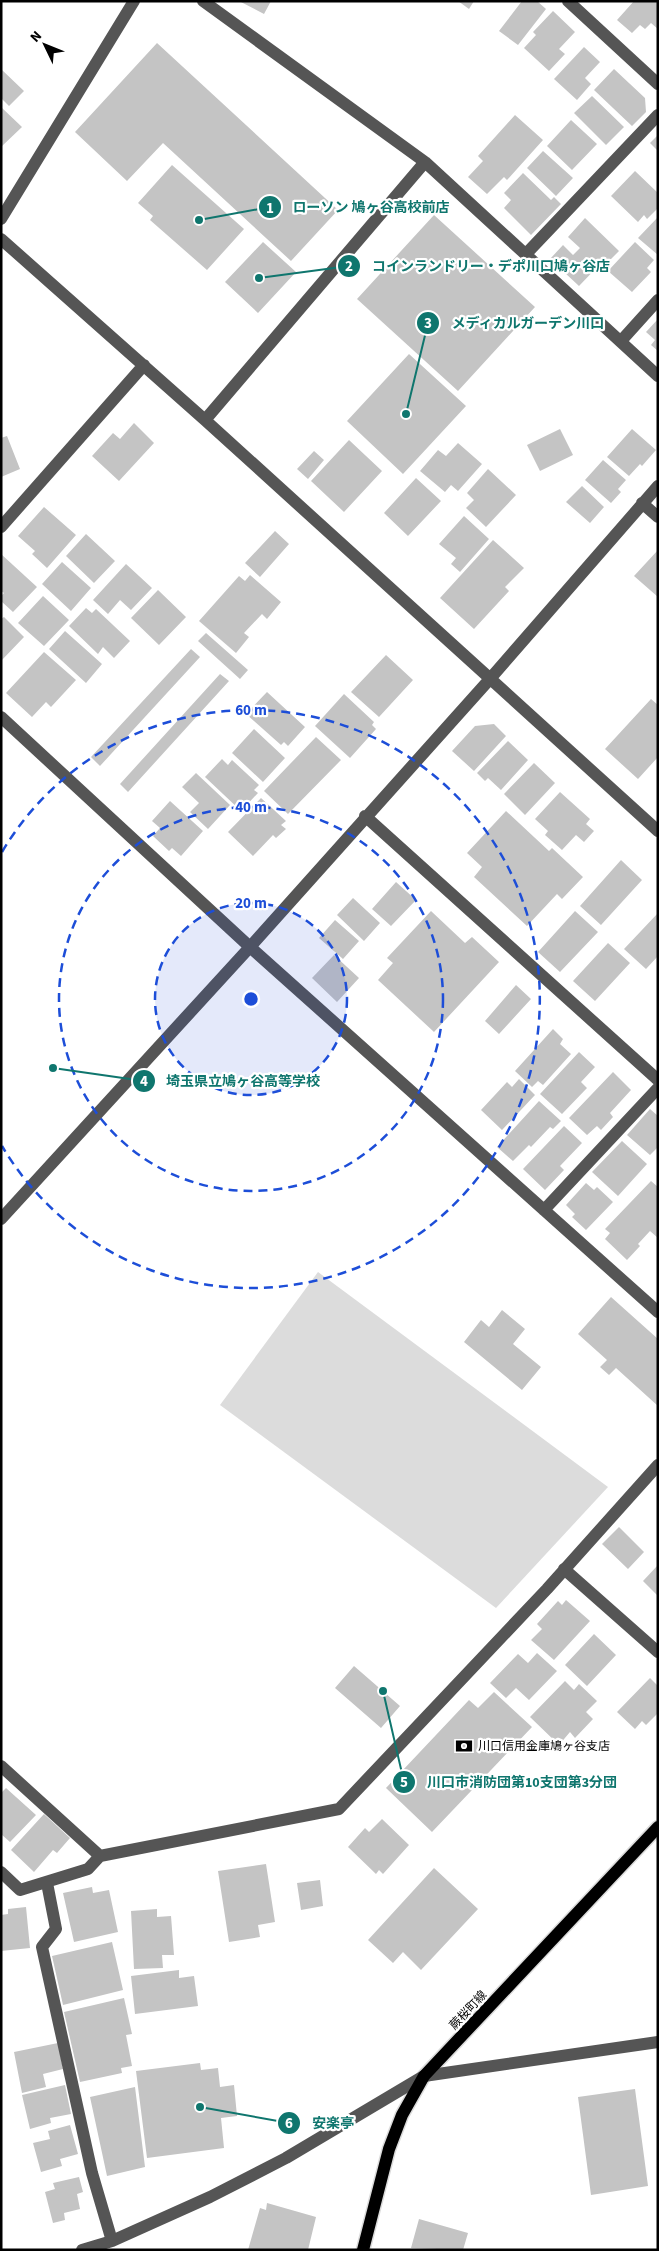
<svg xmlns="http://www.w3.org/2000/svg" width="659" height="2251" font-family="'Source Sans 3','Noto Sans JP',sans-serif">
  <rect width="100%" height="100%" fill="#fff"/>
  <path fill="#dcdcdc" d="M318 1272 608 1487 496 1608 220 1405Z"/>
  <path fill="#c4c4c4" d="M239 1H271L264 14Z
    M458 1H474L469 9Z
    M522 1H537L546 9 518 45 499 31Z
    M634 1H658V29L651 23 645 29 640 25 632 33 617 20Z
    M553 11 575 32 559 49 565 54 549 71 524 48 536 35 533 32Z
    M157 43 338 210 291 261 163 143 127 181 75 132Z
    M584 47 600 62 585 78 591 84 577 100 554 79Z
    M1 69 24 91 9 106 1 98Z
    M614 69 645 98 646 112 632 126 594 90Z
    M592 96 624 127 606 145 574 113Z
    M1 107 22 127 1 147Z
    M515 115 543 140 507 180 504 177 487 194 468 177 483 161 478 156Z
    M571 120 597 144 572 170 547 146Z
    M658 135V151L650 143Z
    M543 151 573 178 556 196 527 168Z
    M172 165 244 229 207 270 150 220 153 216 138 203Z
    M635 171 658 193V208L647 219 644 215 638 222 611 196Z
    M523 173 551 200 554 197 561 204 531 235 504 208 511 200 504 193Z
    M434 215 535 307 458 391 357 299Z
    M658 217V255L638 238Z
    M585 218 619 251 606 264 603 261 579 286 550 259 563 245 573 255 580 248 568 237Z
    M263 242 296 272 258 313 225 282Z
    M635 242 654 260 647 268 651 272 632 292 608 271Z
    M658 319V351L651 345 655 340 646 332Z
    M409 354 466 406 403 474 347 421Z
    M134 423 154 443 119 481 92 456 113 433 120 439Z
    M560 429 573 455 540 471 527 445Z
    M632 429 656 450 642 466 640 464 629 476 607 457Z
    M7 436 20 469 1 477V438Z
    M349 440 382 471 344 512 311 481Z
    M458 443 482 464 458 491 451 485 445 492 420 471 438 450 446 456Z
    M314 451 324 460 308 479 297 469Z
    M603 460 626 480 618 489 621 492 611 503 585 480Z
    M488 469 516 495 486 527 466 508 474 500 467 493Z
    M416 478 441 501 408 536 384 513Z
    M582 486 604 507 590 523 566 502Z
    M44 507 76 535 47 568 32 554 35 551 18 536Z
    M464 516 489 539 460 572 451 564 456 558 439 544Z
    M275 531 289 544 260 577 245 563Z
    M86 534 115 561 94 583 66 556Z
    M493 540 524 568 505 587 509 591 474 629 440 598Z
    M658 550V597L634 576Z
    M1 554 37 587 13 612 1 601V596L4 593 1 591Z
    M62 562 91 588 71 611 42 584Z
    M126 564 152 588 131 610 120 600 108 614 93 600Z
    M250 575 281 602 267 619 262 614 244 633 249 637 236 653 199 621 239 576 245 581Z
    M158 590 186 617 159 645 131 618Z
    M43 596 69 620 44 646 18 623Z
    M86 608 92 613 96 609 130 641 114 658 103 647 98 654 69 626Z
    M4 617 24 637 1 661V619Z
    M65 631 102 664 86 683 49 649Z
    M206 633 248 670 240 679 198 641Z
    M191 649 200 657 100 766 91 757Z
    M44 652 76 680 51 707 46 702 32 717 6 693Z
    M386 655 413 680 379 717 351 692Z
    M220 674 229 681 128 792 120 784Z
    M267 692 305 727 288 746 284 742 281 745 246 714Z
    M344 694 374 722 372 725 376 729 350 758 315 726Z
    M651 699 658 705V757L638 779 605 749Z
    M494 724 506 736 474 771 452 751 475 726Z
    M254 729 285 758 263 782 232 753Z
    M316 737 341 760 288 814 264 791Z
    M508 741 528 760 501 790 488 778 485 781 477 773Z
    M222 759 228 765 232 760 259 785 254 790 258 793 241 811 205 777Z
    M534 763 555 783 525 815 504 794Z
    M196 773 230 805 208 829 190 812 199 803 182 787Z
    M560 792 590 819 586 824 594 831 584 842 576 835 562 850 545 835 548 831 535 819Z
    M261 798 286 821 281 825 286 829 276 838 273 835 253 856 228 832Z
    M170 801 203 831 181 856 172 848 169 851 153 836 160 828 152 821Z
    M506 811 549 851 552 848 583 877 562 899 557 894 527 926 474 877 482 867 467 853Z
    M621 860 642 880 601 925 580 906Z
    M396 882 416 900 391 926 372 909Z
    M353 898 380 923 364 941 337 915Z
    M431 911 465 943 472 937 499 962 434 1032 378 980 393 963 387 958Z
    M575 911 598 932 560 972 538 952Z
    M658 913V956L646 969 624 949Z
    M335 920 359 941 343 959 319 938Z
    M608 943 630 963 595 1001 573 981Z
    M334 955 359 978 337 1002 312 978Z
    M516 985 531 999 499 1034 485 1021Z
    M553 1029 563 1039 560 1044 571 1054 543 1085 538 1081 532 1087 515 1071Z
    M579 1052 595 1067 581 1082 587 1088 562 1114 540 1094Z
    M613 1072 631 1090 610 1113 613 1117 601 1130 597 1126 587 1135 569 1118Z
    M519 1079 535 1095 502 1130 481 1110 507 1082 512 1087Z
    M539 1101 561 1121 553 1129 550 1127 531 1147 529 1145 513 1161 497 1147Z
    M650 1109 658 1116V1147L650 1155 627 1135Z
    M564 1126 582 1143 560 1166 564 1170 545 1190 523 1169Z
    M622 1141 647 1164 618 1196 592 1172Z
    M651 1181 658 1187V1238L650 1231 638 1244 640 1246 627 1260 605 1239 610 1233 605 1229Z
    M586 1183 594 1190 597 1187 613 1202 586 1230 572 1217 575 1214 566 1205Z
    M611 1297 658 1339V1406L616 1368 609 1375 600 1367 607 1360 578 1334Z
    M502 1310 525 1329 513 1344 541 1367 522 1390 464 1342 481 1320 489 1327Z
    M619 1527 644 1552 628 1569 602 1544Z
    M658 1565V1596L643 1581Z
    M566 1600 590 1621 554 1660 531 1640 542 1629 537 1624 558 1601 562 1605Z
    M594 1634 616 1655 587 1686 565 1665Z
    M537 1653 557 1671 529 1700 516 1688 506 1698 490 1683 518 1654 528 1663Z
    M354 1666 400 1706 381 1728 335 1688Z
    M650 1678 658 1686V1713L646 1725 642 1721 635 1729 617 1712Z
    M565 1681 574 1690 579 1684 597 1701 586 1712 593 1719 575 1738 570 1732 559 1745 530 1717Z
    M494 1692 532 1727 432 1832 386 1788 469 1700 478 1708Z
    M6 1788 36 1815 10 1842 1 1834V1793Z
    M44 1814 70 1838 57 1853 53 1850 34 1872 11 1850Z
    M382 1819 409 1845 383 1874 379 1870 376 1874 348 1847 365 1828 369 1832Z
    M266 1864 275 1922 258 1925 260 1937 229 1942 218 1871Z
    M434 1868 478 1909 421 1970 403 1952 393 1963 368 1940Z
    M320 1880 323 1906 301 1910 297 1883Z
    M92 1887 93 1893 109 1890 118 1932 74 1942 63 1893Z
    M26 1907 30 1948 1 1951V1915L8 1914V1909Z
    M157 1909V1917L171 1916 174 1955H162L163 1968 134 1969 131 1911Z
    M112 1942 123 1990 63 2005 52 1956Z
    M179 1970V1978L194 1976 198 2006 135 2014 131 1976Z
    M124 1998 132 2034 126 2035 132 2066 121 2068 122 2073 80 2082 64 2012Z
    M58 2043 63 2069 43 2074 46 2087 22 2093 14 2052Z
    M200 2063 201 2070 218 2068 220 2087 234 2085 237 2116 221 2118 224 2148 147 2158 136 2071Z
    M65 2085 71 2114 50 2118 51 2123 30 2129 22 2095Z
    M135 2087 145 2167 107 2176 90 2097Z
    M635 2089 648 2186 591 2195 578 2097Z
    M70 2125 78 2154 60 2159 62 2166 41 2172 33 2143 50 2139 48 2131Z
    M79 2177 83 2192 77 2194 80 2209 64 2213 65 2220 53 2223 45 2192 55 2189 53 2183Z
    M267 2203 316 2217 308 2250H248L260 2208 266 2210Z
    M419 2219 468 2233 463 2250 411 2248Z"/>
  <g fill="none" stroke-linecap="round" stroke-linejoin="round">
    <g stroke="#dbdbdb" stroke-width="15">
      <path id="major" d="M363 2250 389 2149 402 2115 424 2076 658 1827"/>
    </g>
    <path stroke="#555" stroke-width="12" d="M203 1 425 162 658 376
      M568 1 658 84
      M1 219 134 1
      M1 239 205 420 658 831
      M526 254 658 115
      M621 341 658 300
      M205 420 425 162
      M642 503 658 517
      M1 527 144 365
      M1 717 250 947 658 1312
      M365 816 658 1080
      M544 1210 658 1088
      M1 1219 250 947 489 680 658 486
      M564 1569 658 1652
      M1 1766 100 1856 339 1809 547 1589 658 1465
      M1 1872 20 1890 88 1869 100 1856
      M47 1883 56 1929 42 1947 92 2173 112 2241
      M82 2250 112 2241 210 2197 286 2158 424 2076 658 2042"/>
    <use href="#major" stroke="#000" stroke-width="12"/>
  </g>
  <circle cx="251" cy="999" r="96" fill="#1d4ed8" fill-opacity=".12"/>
  <g fill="none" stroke="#1d4ed8" stroke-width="2.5" stroke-dasharray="9 6">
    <circle cx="251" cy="999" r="96"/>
    <circle cx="251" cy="999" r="192"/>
    <path d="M2 852A289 289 0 1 1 2 1146"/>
  </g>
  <defs>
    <g id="bank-bare" transform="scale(1.35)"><path d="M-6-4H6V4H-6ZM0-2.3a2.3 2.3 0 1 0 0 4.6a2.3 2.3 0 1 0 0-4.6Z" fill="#000" stroke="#fff" stroke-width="2.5" paint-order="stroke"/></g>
  </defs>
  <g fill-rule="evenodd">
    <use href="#bank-bare" x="464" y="1746"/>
  </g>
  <g text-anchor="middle" stroke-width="4.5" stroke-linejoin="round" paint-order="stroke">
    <g font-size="12" fill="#000" stroke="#fff" text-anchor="start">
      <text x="478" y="1750">川口信用金庫鳩ヶ谷支店</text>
    </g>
    <g font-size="12" fill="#000" stroke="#fff">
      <text transform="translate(468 2010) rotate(-47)" y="4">蕨桜町線</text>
    </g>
  </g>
  <circle cx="251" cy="999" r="8" fill="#1d4ed8" stroke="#fff" stroke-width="2.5"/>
  <g font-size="15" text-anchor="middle" font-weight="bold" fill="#1d4ed8" stroke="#fff" stroke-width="4.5" stroke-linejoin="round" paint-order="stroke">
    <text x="251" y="715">60 m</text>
    <text x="251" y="812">40 m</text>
    <text x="251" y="908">20 m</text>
  </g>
  <path fill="none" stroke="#0f766e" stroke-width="2" d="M199 220L270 207M259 278L349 266M406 414L428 323M53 1068L144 1081M383 1691L404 1782M200 2107L289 2123"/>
  <g fill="#0f766e" stroke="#fff" stroke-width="2">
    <circle cx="199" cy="220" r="5"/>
    <circle cx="259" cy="278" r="5"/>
    <circle cx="406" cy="414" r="5"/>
    <circle cx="53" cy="1068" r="5"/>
    <circle cx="383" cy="1691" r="5"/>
    <circle cx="200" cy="2107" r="5"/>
    <circle cx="270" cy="207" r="12"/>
    <circle cx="349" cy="266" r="12"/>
    <circle cx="428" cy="323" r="12"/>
    <circle cx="144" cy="1081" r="12"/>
    <circle cx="404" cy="1782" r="12"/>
    <circle cx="289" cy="2123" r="12"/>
  </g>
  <g font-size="15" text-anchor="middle" font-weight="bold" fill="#fff">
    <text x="270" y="213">1</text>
    <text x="349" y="271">2</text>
    <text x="428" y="328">3</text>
    <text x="144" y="1086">4</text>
    <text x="404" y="1787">5</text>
    <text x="289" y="2128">6</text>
  </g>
  <g font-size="14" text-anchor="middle" font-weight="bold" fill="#0f766e" stroke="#fff" stroke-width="4.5" stroke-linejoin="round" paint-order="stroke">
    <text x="371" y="212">ローソン 鳩ヶ谷高校前店</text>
    <text x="491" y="271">コインランドリー・デポ川口鳩ヶ谷店</text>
    <text x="528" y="328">メディカルガーデン川口</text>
    <text x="243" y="1086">埼玉県立鳩ヶ谷高等学校</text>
    <text x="522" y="1787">川口市消防団第10支団第3分団</text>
    <text x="333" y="2128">安楽亭</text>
  </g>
  <rect width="659" height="2251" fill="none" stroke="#000000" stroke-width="5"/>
  <g transform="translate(45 45) rotate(313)" stroke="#ffffff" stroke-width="4" paint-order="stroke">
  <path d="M0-4L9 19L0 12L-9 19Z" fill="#000000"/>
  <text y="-8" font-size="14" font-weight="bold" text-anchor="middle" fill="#000000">N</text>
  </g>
</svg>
